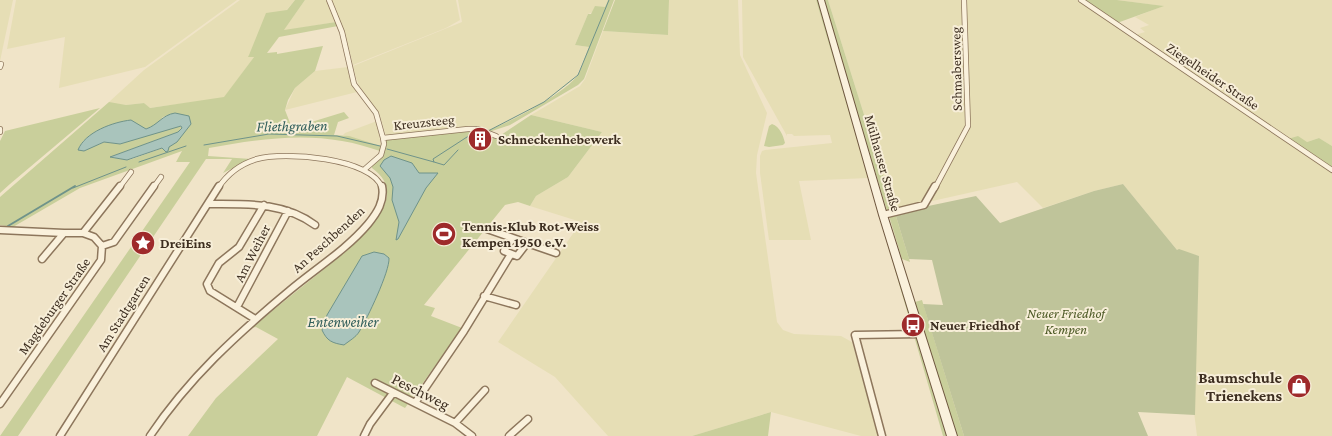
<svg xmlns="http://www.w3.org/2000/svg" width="1332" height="436" font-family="'Crimson Pro',serif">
  <rect width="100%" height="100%" fill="#f0e4c8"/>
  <path fill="#e6deb5" d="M0 0H13L0 61Z
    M16 0H237L145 67 59 88 65 37 7 49Z
    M240 0H295L250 53 249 57H254L224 98 149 108 144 103 126 105 110 104 109 102 144 70Z
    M305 0H328L336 22 283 31Z
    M331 0H456L460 20 446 28 353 65 347 41Z
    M458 0H608L605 7 588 14 575 45 589 47 577 75 571 82 544 102 498 127 487 131 477 127 386 136 379 113 361 90 356 78 353 66 462 22Z
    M669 0H738L740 55 767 113 757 155 756 173 777 322 783 330 794 334 841 336 852 342 879 436H861L771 412 692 436H608L555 377 498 342 581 222 530 206 536 196 568 177 602 132 531 115 580 86 585 79 603 31 668 35Z
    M742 0H816L868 178 799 181 811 240H769L760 173V156L762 151 765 150 832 143 830 135 794 136 792 134H787V136L743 57Z
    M828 0H962L967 126 922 204 894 210Z
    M965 0H1080L1332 171V436H1197L1194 412 1199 256 1177 250 1123 184 1094 191 1043 208 1017 182 928 202 951 163 969 126Z
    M1117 0H1332V146L1319 138 1307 142 1288 139 1135 35 1145 32 1140 28 1149 25 1135 17 1163 6Z
    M348 67 351 84 357 92 285 110 295 88 315 71Z
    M377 121 381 146 343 135 345 133Z"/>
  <path fill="#c9cf9b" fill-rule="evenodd" d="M295 0H305L284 30 336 22 338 26 279 37 267 53 277 52V54L323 46 315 71 295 88 288 100 285 110 292 128 344 112 349 118 338 122 334 135 349 136 381 146 380 151C367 147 355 143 342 141 298 133 252 140 209 148L208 156 251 159 223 173 232 159H206L18 436H0L190 162H176L182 151 80 188 13 227 0 225V197L109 102 126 105 144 103 150 108 224 97 254 57H248L249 55 266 13 287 10ZM175 113 191 124 174 144 132 159 127 160 110 157 178 132 182 127H173L120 144 104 142 98 145 82 142 95 133 146 129 157 124 163 117Z
    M608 0H614L584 79 578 85 510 125 489 132 487 131C508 123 564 94 577 76 582 68 585 56 589 47L575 45 588 14H591L595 6 605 7Z
    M615 0H669L668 35 603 31Z
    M816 0H818L914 324 912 328Z
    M823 0H828L894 210 887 211Z
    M1083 0H1117L1164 6 1117 23Z
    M100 108 10 184 0 193V141L5 131Z
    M531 115 602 132 568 177 536 196 530 206 518 202 505 205 424 305 435 308 431 316 462 328 405 408 347 377 317 436H188L216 398 278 339 256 327 251 328 349 249 348 247C371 227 408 194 372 168V166L384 154 386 140 469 130 481 131 495 139Z
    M772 124C780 127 783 135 785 143L783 145 769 147 764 146 769 126Z
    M1298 136 1307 142 1319 138 1332 146V169L1288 139Z
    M895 213 910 262 902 259 889 216Z
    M922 300 964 436H957L915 302Z
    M914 336 918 339 948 436H943Z
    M771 412 768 436H692Z"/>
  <path fill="#bfc49a" d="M1123 184 1177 250 1179 249 1199 256 1195 415 1138 412 1148 436H964L923 304 943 305 932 260 909 259 895 213 976 196 1000 223 1094 191Z"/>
  <path fill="#a9c4bc" stroke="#6f938a" d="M175 113 189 116 191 124 177 142 169 147 168 151 166 152 162 148 127 160 110 157 178 132 182 128 181 126 120 144 104 142 84 151 78 150C85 132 113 122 131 120L146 129C158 125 162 115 175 113Z
    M391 156 412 163 419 173H438L426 188 398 239 396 240 399 222 392 200 393 187 390 178 380 166 384 160Z
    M374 252 384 254 389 258C390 271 367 319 359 332 356 337 349 341 344 345 332 343 327 341 322 330L327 315 362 256Z"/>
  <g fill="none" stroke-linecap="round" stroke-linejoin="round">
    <path stroke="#6f938a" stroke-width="1" d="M488 131 544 102 578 75 609 0
      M204 145 269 134 337 136 380 146
      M387 149 434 162 433 159 467 137 482 133
      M139 162 186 146
      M434 162 444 165 458 150
      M73 188 126 167"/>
    <path stroke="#6f938a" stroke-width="2" d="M8 226 75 186"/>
    <g stroke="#8d765c" stroke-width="6">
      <path id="street-far1" d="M329 0 342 32 354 84 376 113 383 138 384 144 381 155 365 169
        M1081 0 1332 170
        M0 67 1 64
        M0 129V132
        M383 138 468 129H478L496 136
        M119 188 131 172
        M153 188 161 177
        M218 188C228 173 240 164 257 159 283 151 373 158 382 188
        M935 188 968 126 964 0"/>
    </g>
    <g stroke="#8d765c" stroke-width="9">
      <path id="street" d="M209 204C247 204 284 202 315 225
        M883 215 924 205 935 186
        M487 229 513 238
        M0 230 64 233
        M513 238 527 243 517 256 504 251Z
        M527 243 556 253
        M102 246 114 242 154 186
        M42 259 64 233H83L120 186
        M484 296 516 305
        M237 307 288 211
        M255 319 210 291 207 284 219 263 239 247 264 205
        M375 383 455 423 472 436
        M415 403 464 331 511 254
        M0 404 101 260 102 246 94 237 83 233
        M455 423 485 390
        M60 436 219 186
        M150 436C188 379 237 334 289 291 315 269 346 250 368 224 377 213 385 201 382 186
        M364 436 370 424 393 393
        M509 436 528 419
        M882 436 855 335 920 334"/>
    </g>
    <g stroke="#6f573f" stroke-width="2">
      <path id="secondary" d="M818 0H824L887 215 957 436H947L879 215Z"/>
    </g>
    <use href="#street-far1" stroke="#faf1dc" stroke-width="4.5"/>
    <use href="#street" stroke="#faf1dc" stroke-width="6"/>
    <use href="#secondary" fill="#faf1dc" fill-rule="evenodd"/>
  </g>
  <defs>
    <g id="building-disc" transform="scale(1.25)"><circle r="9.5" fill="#9e2a2b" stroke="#f7eed8"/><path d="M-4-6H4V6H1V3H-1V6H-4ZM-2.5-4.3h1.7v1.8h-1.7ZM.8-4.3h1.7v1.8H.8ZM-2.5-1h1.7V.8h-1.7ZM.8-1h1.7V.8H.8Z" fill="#fff"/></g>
    <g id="stadium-disc" transform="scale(1.25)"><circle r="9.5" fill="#9e2a2b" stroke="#f7eed8"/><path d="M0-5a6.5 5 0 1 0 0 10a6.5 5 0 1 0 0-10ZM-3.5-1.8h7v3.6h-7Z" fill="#fff"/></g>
    <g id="sight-disc" transform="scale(1.25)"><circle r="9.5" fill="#9e2a2b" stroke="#f7eed8"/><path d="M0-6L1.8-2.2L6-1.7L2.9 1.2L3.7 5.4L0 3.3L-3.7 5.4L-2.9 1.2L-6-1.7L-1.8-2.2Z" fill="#fff"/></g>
    <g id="bus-disc" transform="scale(1.25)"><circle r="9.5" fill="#9e2a2b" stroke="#f7eed8"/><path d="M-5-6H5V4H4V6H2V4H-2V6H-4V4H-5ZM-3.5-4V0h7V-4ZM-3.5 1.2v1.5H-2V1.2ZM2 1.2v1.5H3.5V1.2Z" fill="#fff"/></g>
    <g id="shop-disc" transform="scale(1.25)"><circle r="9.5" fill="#9e2a2b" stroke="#f7eed8"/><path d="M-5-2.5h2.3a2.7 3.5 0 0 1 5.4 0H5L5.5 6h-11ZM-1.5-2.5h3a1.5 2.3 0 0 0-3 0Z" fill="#fff"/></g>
  </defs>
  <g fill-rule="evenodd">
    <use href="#building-disc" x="480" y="139"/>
    <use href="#stadium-disc" x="444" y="234"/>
    <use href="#sight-disc" x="143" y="243"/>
    <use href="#bus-disc" x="913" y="325"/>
    <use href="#shop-disc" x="1299" y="386"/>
  </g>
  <g text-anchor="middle" stroke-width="4" stroke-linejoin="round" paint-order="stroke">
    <g font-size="14" fill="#3d2e20" stroke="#f7eed8">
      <text transform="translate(956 69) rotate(-91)" y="5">Schmabersweg</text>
      <text transform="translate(1213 76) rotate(34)" y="5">Ziegelheider Straße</text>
      <text transform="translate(424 122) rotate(-6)" y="5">Kreuzsteeg</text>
      <text transform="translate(883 163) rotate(74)" y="5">Mülhauser Straße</text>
      <text transform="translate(328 239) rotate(-42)" y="5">An Peschbenden</text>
      <text transform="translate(252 253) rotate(-63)" y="5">Am Weiher</text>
      <text transform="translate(54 306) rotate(-55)" y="5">Magdeburger Straße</text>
      <text transform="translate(123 313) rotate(-58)" y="5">Am Stadtgarten</text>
    </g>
    <g font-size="14" font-weight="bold" fill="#3d2e20" stroke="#f7eed8" text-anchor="start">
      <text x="498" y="144">Schneckenhebewerk</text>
      <text x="462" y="231">Tennis-Klub Rot-Weiss<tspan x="462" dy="16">Kempen 1950 e.V.</tspan></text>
      <text x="160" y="248">DreiEins</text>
      <text x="930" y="330">Neuer Friedhof</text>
    </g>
    <g font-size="14" font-style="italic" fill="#4d5a26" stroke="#f7eed8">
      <text x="1066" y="318">Neuer Friedhof<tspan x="1066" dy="16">Kempen</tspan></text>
    </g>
    <g font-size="15" font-style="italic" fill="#2f5d5a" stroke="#f7eed8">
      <text transform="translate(292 126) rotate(-1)" y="5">Fliethgraben</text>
      <text x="343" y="327">Entenweiher</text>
    </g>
    <g font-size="16" font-weight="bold" fill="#3d2e20" stroke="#f7eed8" text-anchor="end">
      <text x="1282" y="383">Baumschule<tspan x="1282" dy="18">Trienekens</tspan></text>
    </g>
    <g font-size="16" fill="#3d2e20" stroke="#f7eed8">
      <text transform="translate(421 391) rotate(27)" y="6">Peschweg</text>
    </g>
  </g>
</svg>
